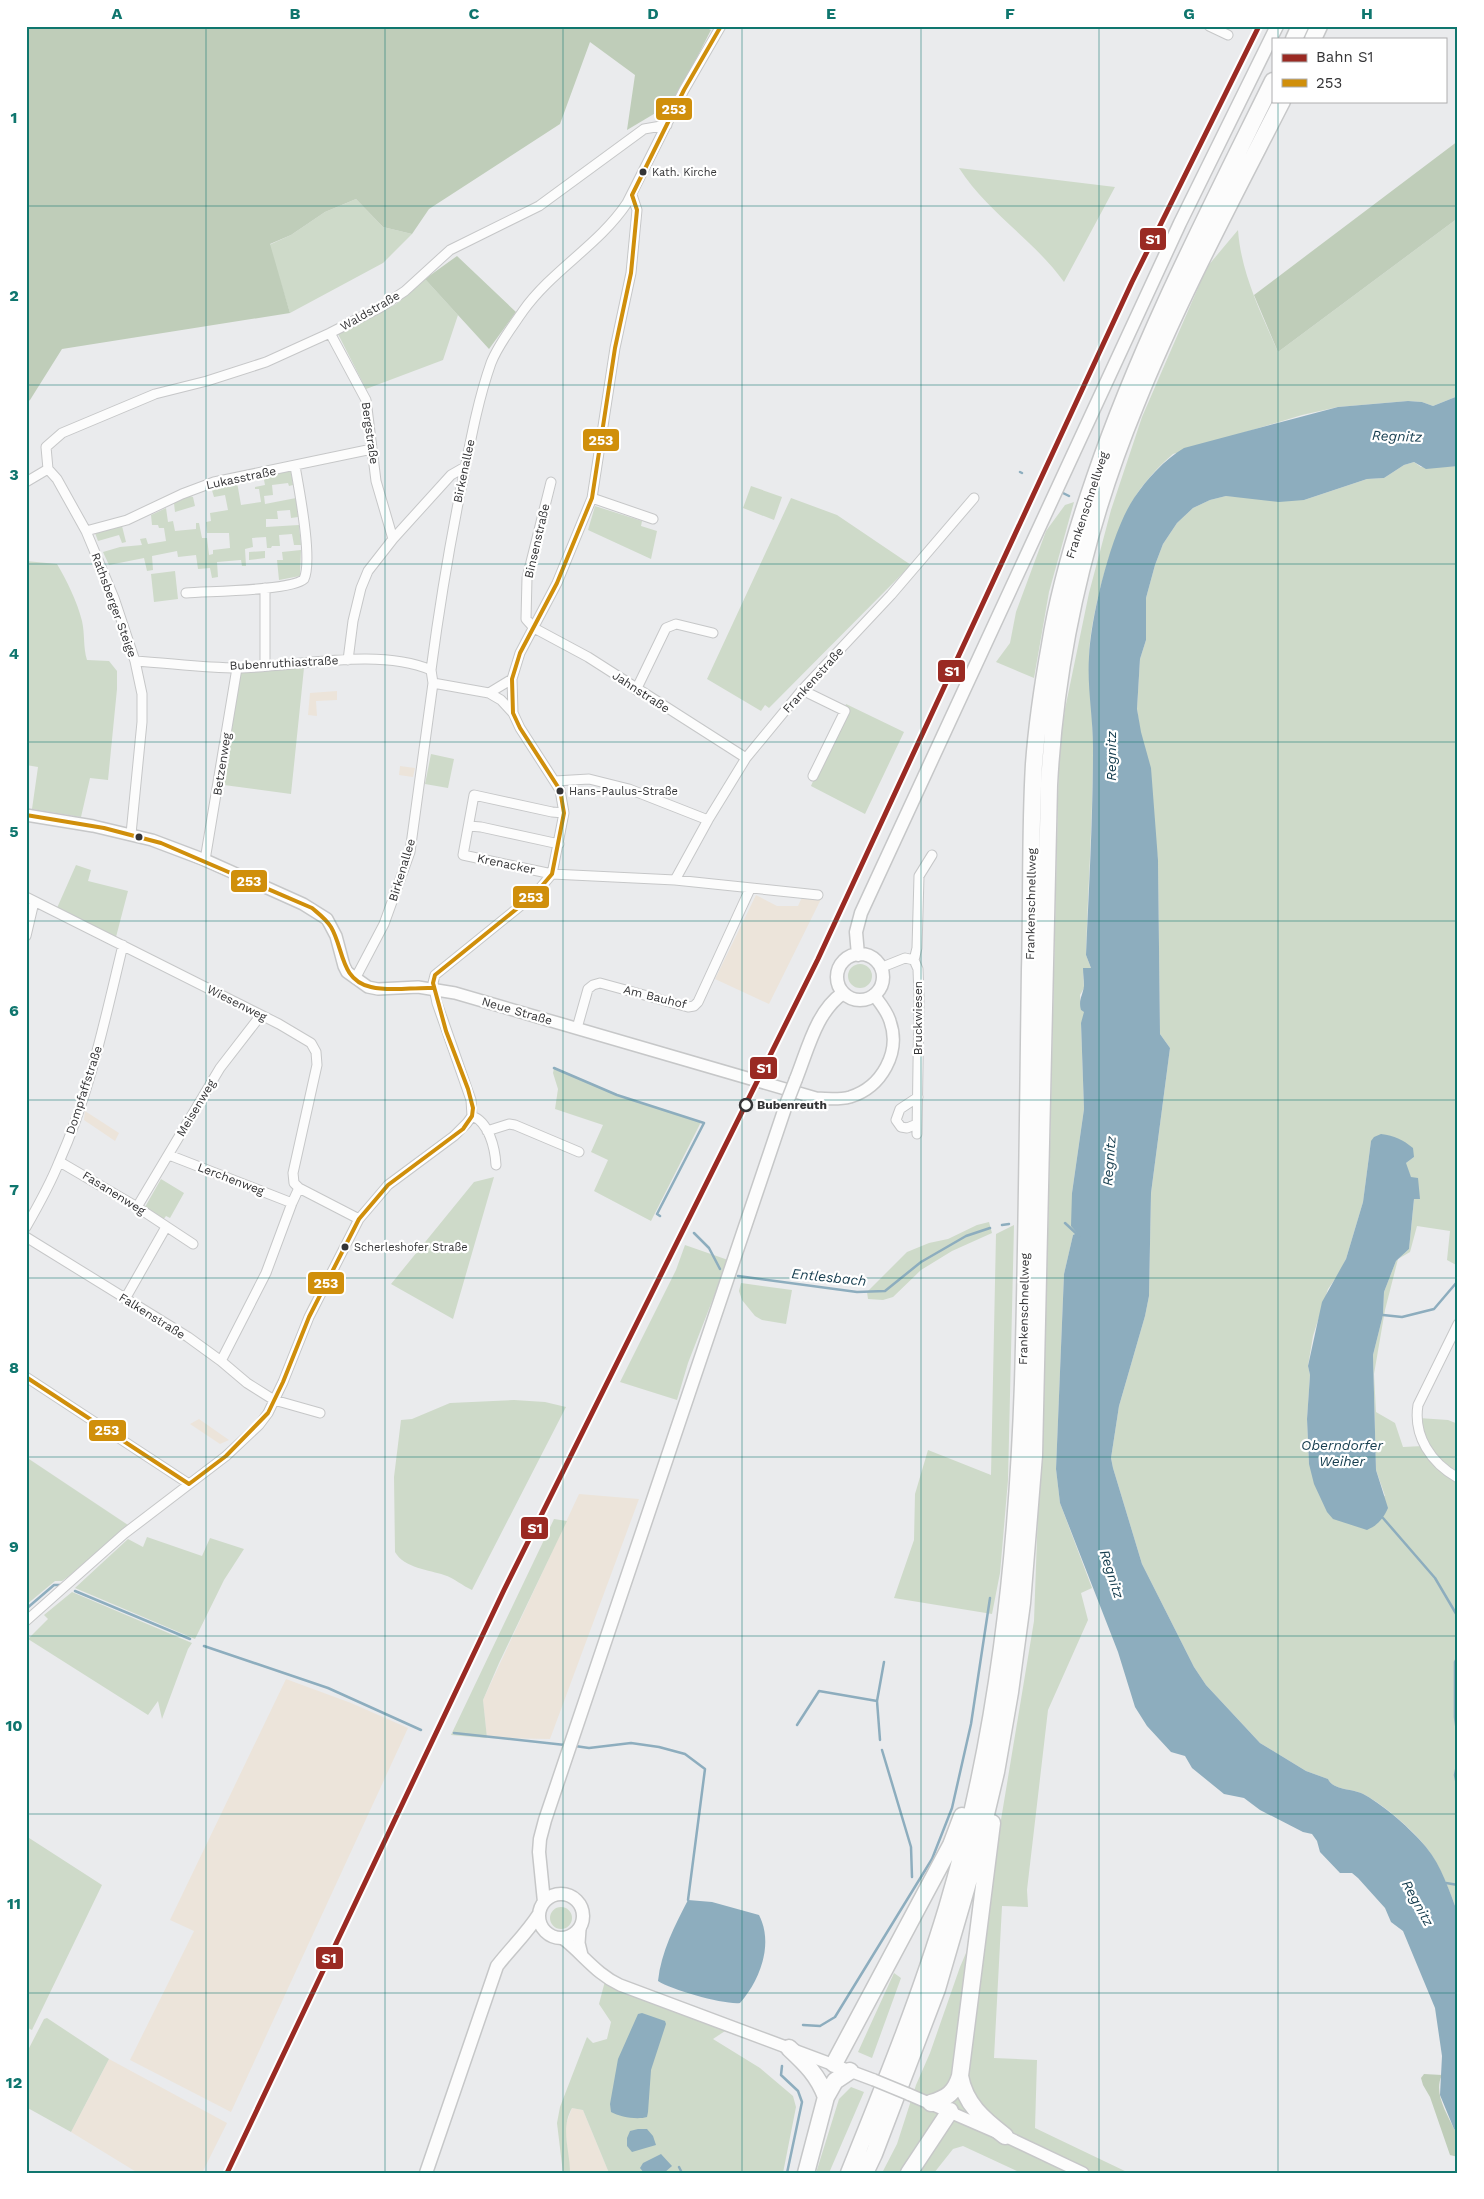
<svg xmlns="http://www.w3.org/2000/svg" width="1484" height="2199" font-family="'Work Sans',sans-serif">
  <rect width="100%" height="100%" fill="#eaebed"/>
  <path fill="#ece4da" d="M337 691V700L316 701 317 716 308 715 310 693Z
    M400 766 415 768 413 777 399 775Z
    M756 895 777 906H798L803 895 821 899 769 1004 715 979Z
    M85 1111 119 1133 115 1141 84 1120Z
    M199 1419 229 1440 220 1444 190 1424Z
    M579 1494 639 1499 550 1739 487 1738 483 1700Z
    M286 1679 351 1703 408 1728 231 2112 130 2060 194 1931 170 1920Z
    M109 2059 227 2123 202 2173H138L71 2132Z
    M572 2108 583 2110 609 2173H570L565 2127Z"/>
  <path fill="#cedac9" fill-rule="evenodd" d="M959 168 1115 187 1064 282C1034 240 987 212 959 168Z
    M356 199 383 227 412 234 383 263 290 313 269 245 291 235 325 212Z
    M1458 218V396L1433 406 1422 402 1408 401 1338 407 1302 415 1173 454C1159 466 1143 483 1133 500 1112 536 1089 618 1089 659 1089 688 1093 717 1093 747 1093 816 1088 886 1086 955L1091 968H1083L1084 988 1080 995 1081 1010 1085 1012 1081 1024 1084 1109 1072 1193 1077 1233 1073 1235 1064 1274 1056 1469 1060 1503 1092 1588 1081 1593 1088 1620 1048 1710 1027 1890 1028 1907 1002 1906 994 2058 1037 2060 1035 2128 1129 2173H1021L963 2146 953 2149 934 2173H882L897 2144 916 2085 930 2053 960 1967 987 1904 1034 1621 1048 1233 1059 755 1065 709 1089 593 1111 510 1142 417 1207 267 1238 230C1241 273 1261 313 1278 352Z
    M425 279 458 315 443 360 366 389 338 334 396 304Z
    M1414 462 1421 467 1458 466V1266L1447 1260 1450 1231 1417 1226 1410 1252 1398 1259 1385 1310 1374 1374 1376 1412 1395 1423 1403 1447 1423 1446 1419 1418 1448 1420 1458 1424V1913C1449 1891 1441 1866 1426 1847 1413 1830 1384 1805 1365 1795 1354 1788 1333 1791 1328 1779L1306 1771 1260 1743 1206 1685 1194 1667 1142 1564 1113 1468 1111 1458 1119 1406 1145 1316 1149 1296 1151 1193 1170 1048 1160 1034 1158 860 1137 709 1140 659 1146 640V598L1155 565 1163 544 1177 523 1193 508 1210 500 1226 496 1304 500 1367 479 1384 478 1404 465ZM1371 1141 1414 1157 1406 1163V1166L1420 1199H1414L1409 1249 1396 1261 1384 1292 1383 1315 1373 1355 1376 1470 1385 1496 1309 1464 1307 1419 1310 1375 1308 1366 1313 1336 1328 1289 1340 1272 1346 1259 1363 1202Z
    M291 470 293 485 289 486 288 483 272 485 273 495 264 496 265 504 296 498 298 517 291 518 290 510 277 511 278 519H266V527L299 525 301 545H294L292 534 279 535 280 546H272L271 548H267L266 537 252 538 253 547 245 549 246 566H242L241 560 217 562 218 577 212 578 210 568 198 569 196 555 178 557 177 551 152 556 153 570 147 571 144 558 109 565 103 552 120 547 142 545 140 539 146 538 148 544 166 541 164 528H159L158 525H152L151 515 166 508 168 522 173 521 175 531 196 529V523H199L202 538H207L209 555 213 554V550L230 548 229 533H207L206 522 211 521 210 513 228 510 225 495 214 497 211 487 237 482 241 505 261 502 259 489H255V487L265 485 263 475Z
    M751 486 782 497 774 520 743 508Z
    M190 496 193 497 195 506 175 512 174 503Z
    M791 498 837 515 911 565 769 708 765 705 761 711 707 679Z
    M1074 502 1049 592 1034 678 996 662 1010 643 1016 612 1046 531 1065 505Z
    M595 506 642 521 641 526 657 531 651 559 588 530Z
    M122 526 126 542 122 543 119 535 98 541 95 533Z
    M301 550 300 576 279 580 277 560H283L282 552Z
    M265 551V558L249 560V552Z
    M26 561 57 564C67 581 77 601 82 621 85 634 83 647 87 660L109 661 117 671V689L108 780 90 778 81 817 32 809 38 767 26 765Z
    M175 571 178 599 154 602 151 574Z
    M304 668 291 794 224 785 240 672Z
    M846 704 904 732 865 814 811 786Z
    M431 754 454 759 448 788 425 784Z
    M76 865 91 870 88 881 128 891 116 937 57 908Z
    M848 976a12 12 0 1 1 24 0a12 12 0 1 1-24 0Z
    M554 1068 617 1095 701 1122 651 1221 594 1191 608 1160 591 1152 603 1125 555 1109 558 1089 553 1073Z
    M494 1177 453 1319 391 1284 474 1182Z
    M161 1179 184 1193 170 1218 166 1216 163 1220 145 1207Z
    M989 1222 992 1233 952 1251 921 1270 893 1297 883 1300 868 1299 867 1292 907 1252 929 1243 948 1239 977 1225Z
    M1014 1225 1008 1480 1000 1573 992 1614 894 1598 914 1540 915 1494 928 1450 991 1475 996 1234Z
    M685 1245 728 1260 688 1363 677 1400 620 1382 676 1270Z
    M741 1283 792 1290 786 1324 762 1320 755 1316 742 1300 739 1291Z
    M514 1400 545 1402 566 1407 472 1590C463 1586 454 1578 444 1575 430 1570 404 1568 395 1552L394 1477 401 1420 412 1419 450 1403Z
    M26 1457 128 1525 69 1576 62 1581H55L26 1605Z
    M554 1519 567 1521 499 1663 483 1700 487 1738 451 1735Z
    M147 1537 202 1556 210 1538 244 1549 224 1580 195 1639 75 1588 128 1539 143 1547Z
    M72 1592 192 1643 188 1649 162 1719 158 1701 148 1715 28 1639 48 1619 44 1615Z
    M26 1836 102 1885 32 2030 26 2027Z
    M550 1918a11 11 0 1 1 22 0a11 11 0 1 1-22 0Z
    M894 1973 901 1978 872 2058 858 2052Z
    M605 1981 725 2031 713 2039 760 2068 793 2096 796 2107 783 2173H609L583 2110 572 2108C560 2129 570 2149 570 2173H563L557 2123 560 2107 587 2037 593 2043 607 2039 611 2022 599 2004Z
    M47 2018 109 2059 71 2132 26 2107V2054L44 2019Z
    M851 2087 864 2092 829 2173H816L839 2099Z"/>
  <path fill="#bfcdb9" d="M26 26H703L711 30 674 102 627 130 635 75 590 42 560 124 429 209 412 234 383 227 356 199 325 212 291 235 270 244 290 313 62 349 30 400 26 403Z
    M1458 141V218L1278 352 1254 295Z
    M457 256 516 312 489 349 425 279Z
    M1424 2074 1442 2075C1433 2093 1447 2113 1454 2129L1458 2133V2157L1450 2155 1430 2097 1423 2085 1421 2078Z"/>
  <path fill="#8dadbe" d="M1458 396V466L1426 469 1414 462 1404 465 1384 478 1367 479 1304 500 1279 502 1226 496 1210 500 1193 508 1177 523 1163 544 1155 565 1146 598V640L1140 659 1137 709 1141 732 1151 768 1158 860 1160 1034 1170 1048 1151 1193 1149 1296 1145 1316 1119 1406 1111 1458 1113 1468 1142 1564 1194 1667 1206 1685 1260 1743 1306 1771 1328 1779C1333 1791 1354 1788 1365 1795 1386 1807 1411 1829 1426 1847 1442 1866 1449 1891 1458 1913V2133L1454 2129 1440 2095 1442 2056 1435 2008 1403 1931 1391 1922 1385 1908 1358 1878 1352 1873H1340L1320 1852 1317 1841 1312 1834 1303 1832 1260 1810 1244 1798 1224 1794 1192 1768 1185 1756 1171 1752 1147 1726 1135 1707 1118 1652 1060 1503 1056 1469 1064 1274 1073 1235 1077 1233 1071 1226 1072 1193 1084 1109 1081 1023 1084 1012 1081 1010C1078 1000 1083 995 1084 986 1084 980 1083 974 1083 968H1091L1086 955C1089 886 1093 817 1093 747 1093 717 1087 687 1089 657 1091 616 1111 532 1134 498 1147 479 1164 460 1184 448L1338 407 1408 401 1422 402 1433 406Z
    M1381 1134C1395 1136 1402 1139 1413 1148L1414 1157 1406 1163 1411 1177 1418 1178 1420 1199H1414L1409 1249 1396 1261 1384 1292 1383 1315 1373 1355 1376 1470 1388 1508C1383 1519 1378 1525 1367 1530L1333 1519 1327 1512 1314 1484 1309 1464 1307 1419 1310 1375 1308 1366 1322 1302 1346 1259 1363 1202 1371 1141 1374 1137Z
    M688 1900 712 1902 759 1915C774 1944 760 1980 740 2003 725 2005 672 1990 658 1981 661 1952 675 1925 688 1900Z
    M642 2013 665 2021 666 2024 651 2070 648 2112 647 2117C637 2120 620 2117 611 2112L610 2104 618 2059 638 2014Z
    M638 2129H647L653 2136 656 2145 632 2152 627 2146V2138L630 2131Z
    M661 2154 672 2166 664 2173H644L640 2168 643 2163Z"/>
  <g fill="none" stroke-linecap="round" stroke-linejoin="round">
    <path stroke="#8dadbe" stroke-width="2.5" d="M1020 472 1022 473
      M1061 492 1069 496
      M554 1068 617 1095 704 1123 657 1214 660 1216
      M1065 1223 1079 1236
      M1002 1225 1009 1224
      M694 1233 709 1248 720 1269
      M738 1276 857 1292 885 1291 921 1262 966 1236 990 1228
      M1383 1315 1402 1317 1434 1309 1457 1282
      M1383 1518 1435 1578 1458 1617
      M75 1591 190 1639
      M26 1609 54 1585H60
      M204 1646 328 1688 421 1730
      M1458 1656 1455 1662V1717L1458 1739
      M877 1701 884 1662
      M797 1725 819 1691 877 1701 880 1740
      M454 1733 565 1745
      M575 1746 589 1748 631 1743 659 1747 685 1754 705 1769 688 1900
      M882 1750 911 1847 912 1877
      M1458 1760 1455 1775 1458 1790
      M1446 1883 1458 1885
      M803 2025 820 2026 835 2017 932 1859 952 1808 971 1724 990 1598
      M782 2066 781 2075 798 2091 802 2102 787 2173
      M679 2167 682 2173"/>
    <g stroke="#c6c7c8" stroke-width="11">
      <path id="minor" d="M1209 26 1228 35
        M330 333 366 400 376 481 393 539
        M26 482 48 469
        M551 482 527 578 526 619 534 628 588 657 746 758
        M592 498 653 519
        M86 531 127 520 182 494 214 482 372 449
        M186 593C209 591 291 591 304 579 313 560 299 489 295 466
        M348 660 353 621 361 588 368 571 393 539 451 475 465 467
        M135 661C169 663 204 668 238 668 296 667 377 647 431 670
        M265 665V588
        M636 690 666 628 676 624 713 633
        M802 690 845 711 813 776
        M489 693 512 679
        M513 713 512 679 520 653 557 583 592 498 615 348 631 273 637 210 632 195
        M555 781 589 779 629 789 708 820
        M564 813 552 812 474 795 463 855 552 874 675 880 818 895
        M469 826 481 827 559 844
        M131 834 142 722V694L135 661 114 598 86 531 57 479 48 469 46 447 62 433 155 394 207 381 266 362 330 333 381 307 405 291 450 250 539 206 644 129 667 125
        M205 860 237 668
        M675 880 708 820 746 758 802 690 891 595 974 498
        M26 897 279 1024 311 1043 316 1052 317 1065 293 1173 294 1183 299 1188 359 1219
        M26 936 34 902
        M914 960 918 969 919 997 917 1134
        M914 960 917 948 919 876 932 855
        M880 968 905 958 914 960
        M355 979 384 924 410 852 433 683 431 670C440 602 451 536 465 469 472 433 479 397 491 363 498 345 512 327 523 311 552 270 599 245 627 203L684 90 721 26
        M577 1028 588 989 593 985 600 983 688 1007 694 1006 698 1002 750 889
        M472 1116C489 1122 495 1148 496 1165
        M917 1124 907 1128 901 1127 896 1120 900 1109 918 1097
        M487 1131 509 1124 515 1125 579 1152
        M169 1155 292 1203
        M60 1162 137 1207 193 1244
        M137 1207 220 1068 261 1015
        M26 1227C38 1206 50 1185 59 1162 90 1093 105 1019 123 945
        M26 1237 188 1337 221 1361 247 1383 274 1400 320 1413
        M125 1299 166 1227
        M1458 1324 1418 1405C1413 1436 1431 1463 1458 1478
        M221 1361 266 1273 292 1203 299 1188
        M26 1377 189 1484
        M26 1621 124 1534 226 1456 259 1425 268 1413 283 1382 309 1317 359 1219 388 1185 454 1136 467 1123 472 1116 471 1100 437 1003 433 983 435 975 535 894 552 874 564 813 560 790 520 728 513 713 501 700 489 693 433 683"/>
    </g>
    <g stroke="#c6c7c8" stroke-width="14">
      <path id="tertiary" d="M26 815 93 826 152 840 205 860 303 904 327 919 336 936 344 966 347 972 368 987 378 989 418 987 455 993 816 1098C827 1099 839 1100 850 1097 882 1087 901 1052 890 1021 887 1011 880 1003 874 995
        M580 1929 579 1943 582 1955
        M562 1938C583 1954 596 1974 620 1985L874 2080
        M908 2094 1005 2136 1083 2173"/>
    </g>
    <g stroke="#c6c7c8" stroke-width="15">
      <path id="secondary" d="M837 977a23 23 0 1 1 46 0a23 23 0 1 1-46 0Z
        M858 955 856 932 861 913 1180 223 1277 26
        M796 1079C808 1049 816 1012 843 993
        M539 1916a22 22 0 1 1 44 0a22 22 0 1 1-44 0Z
        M544 1902 539 1852 540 1839 545 1820 787 1102
        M426 2173 497 1966C511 1948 527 1933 539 1914"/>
    </g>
    <g stroke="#c6c7c8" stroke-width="19">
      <path id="motorway" d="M1294 39 1300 26
        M1313 39 1319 26
        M789 2048C805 2063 818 2075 826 2097
        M834 2064 951 1845 962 1816
        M960 2076C965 2104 983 2119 1005 2136
        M931 2103C947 2098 955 2093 960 2076L992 1823
        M806 2173 826 2097 835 2081 850 2071
        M849 2173C884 2086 920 1998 947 1908 998 1737 1017 1560 1023 1383 1027 1245 1028 1107 1030 970 1032 901 1030 832 1034 764 1037 724 1043 684 1050 645 1059 588 1076 532 1095 477 1142 340 1209 211 1273 81
        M865 2173 874 2154 937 1989 978 1848 996 1772 1010 1692 1022 1603 1034 1455 1049 785C1056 655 1086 525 1136 404 1178 300 1231 201 1282 101
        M909 2173 950 2111"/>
    </g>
    <use href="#minor" stroke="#fcfcfc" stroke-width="9"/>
    <use href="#tertiary" stroke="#fcfcfc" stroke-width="11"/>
    <use href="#secondary" stroke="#fcfcfc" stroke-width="12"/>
    <use href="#motorway" stroke="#fcfcfc" stroke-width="16"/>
    <g stroke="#c6c7c8" stroke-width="14" stroke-linecap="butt">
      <path id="tertiary-bridge" d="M874 2080 908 2094"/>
    </g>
    <g stroke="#c6c7c8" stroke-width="15" stroke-linecap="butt">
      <path id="secondary-bridge" d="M787 1102 796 1079"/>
    </g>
    <use href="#tertiary-bridge" stroke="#fcfcfc" stroke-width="11"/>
    <use href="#secondary-bridge" stroke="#fcfcfc" stroke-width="12"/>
    <g stroke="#fff" stroke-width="8">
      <path id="bus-1" d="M632 195 684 90 721 26
        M26 815 104 828 161 843 312 908C319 914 326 919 331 927 344 949 340 980 371 987 391 992 413 987 433 988
        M26 1377 189 1484
        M189 1484 226 1456 268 1413 283 1382 309 1317 359 1219 388 1185 463 1129 472 1116 473 1108 468 1089 446 1031 433 983 435 975 535 894 552 874 564 813 560 790 520 728 513 713 512 679 520 653 557 583 592 498 615 348 631 273 637 210 632 195"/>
    </g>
    <use href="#bus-1" stroke="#d08f0b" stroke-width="4"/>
    <g stroke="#fff" stroke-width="9">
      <path id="rail-1" d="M227 2173 504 1590 818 959 1132 282 1259 26"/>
    </g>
    <use href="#rail-1" stroke="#9a2a23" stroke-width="5"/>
  </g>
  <path fill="none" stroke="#0f766e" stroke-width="1" stroke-opacity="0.55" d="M206 26V2173M385 26V2173M563 26V2173M742 26V2173M921 26V2173M1099 26V2173M1278 26V39M1278 101V2173M26 206H1458M26 385H1458M26 564H1458M26 742H1458M26 921H1458M26 1100H1458M26 1278H1458M26 1457H1458M26 1636H1458M26 1814H1458M26 1993H1458"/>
  <g fill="#343436" stroke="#fff" stroke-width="2">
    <circle cx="643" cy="172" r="4.5"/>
    <circle cx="560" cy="791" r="4.5"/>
    <circle cx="139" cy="837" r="4.5"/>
    <circle cx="345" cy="1247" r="4.5"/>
  </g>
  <circle fill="#fff" stroke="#343436" stroke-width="2.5" cx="746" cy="1105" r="6"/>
  <g text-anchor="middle" stroke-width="4.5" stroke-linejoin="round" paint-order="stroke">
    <g font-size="11" fill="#343436" stroke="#fff" text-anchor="start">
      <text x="652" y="176">Kath. Kirche</text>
      <text x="569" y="795">Hans-Paulus-Straße</text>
      <text x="354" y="1251">Scherleshofer Straße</text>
    </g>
    <g font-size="12" fill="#343436" stroke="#fff">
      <text transform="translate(370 311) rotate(-30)" y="4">Waldstraße</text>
      <text transform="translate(370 433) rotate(82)" y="4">Bergstraße</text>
      <text transform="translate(464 471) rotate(-78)" y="4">Birkenallee</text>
      <text transform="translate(241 478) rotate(-12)" y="4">Lukasstraße</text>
      <text transform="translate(1087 505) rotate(-72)" y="4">Frankenschnellweg</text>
      <text transform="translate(537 541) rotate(-77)" y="4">Binsenstraße</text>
      <text transform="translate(114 605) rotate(70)" y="4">Rathsberger Steige</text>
      <text transform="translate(284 663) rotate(-3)" y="4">Bubenruthiastraße</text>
      <text transform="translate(813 680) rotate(-48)" y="4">Frankenstraße</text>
      <text transform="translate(641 692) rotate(33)" y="4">Jahnstraße</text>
      <text transform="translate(222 764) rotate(-81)" y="4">Betzenweg</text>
      <text transform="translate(506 864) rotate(12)" y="4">Krenacker</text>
      <text transform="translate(402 870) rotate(-73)" y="4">Birkenallee</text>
      <text transform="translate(1031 904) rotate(-89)" y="4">Frankenschnellweg</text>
      <text transform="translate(655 997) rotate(14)" y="4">Am Bauhof</text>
      <text transform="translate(237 1003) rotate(27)" y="4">Wiesenweg</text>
      <text transform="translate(517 1011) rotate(16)" y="4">Neue Straße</text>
      <text transform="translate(918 1018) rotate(-90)" y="4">Bruckwiesen</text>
      <text transform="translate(84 1090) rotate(-72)" y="4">Dompfaffstraße</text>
      <text transform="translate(196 1108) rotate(-59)" y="4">Meisenweg</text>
      <text transform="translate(231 1179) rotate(21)" y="4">Lerchenweg</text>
      <text transform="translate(114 1193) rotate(32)" y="4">Fasanenweg</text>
      <text transform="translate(1024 1309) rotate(-89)" y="4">Frankenschnellweg</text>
      <text transform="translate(152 1316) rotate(32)" y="4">Falkenstraße</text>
    </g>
    <g font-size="12" font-weight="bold" fill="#343436" stroke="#fff" text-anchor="start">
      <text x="757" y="1109">Bubenreuth</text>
    </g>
    <g font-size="14" font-style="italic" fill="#143c4e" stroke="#fff">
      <text transform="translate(1397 436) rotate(2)" y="5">Regnitz</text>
      <text transform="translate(1111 756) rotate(-90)" y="5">Regnitz</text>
      <text transform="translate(1109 1161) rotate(-86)" y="5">Regnitz</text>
      <text transform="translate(829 1277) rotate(6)" y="5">Entlesbach</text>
      <text x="1342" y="1450">Oberndorfer<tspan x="1342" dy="16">Weiher</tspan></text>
      <text transform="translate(1112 1574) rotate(72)" y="5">Regnitz</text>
      <text transform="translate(1418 1903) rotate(61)" y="5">Regnitz</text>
    </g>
  </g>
  <g stroke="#fff" stroke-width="2">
    <rect x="655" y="97" width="38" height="24" rx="5" fill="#d08f0b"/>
    <rect x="1139" y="227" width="28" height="24" rx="5" fill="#9a2a23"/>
    <rect x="582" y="428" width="38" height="24" rx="5" fill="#d08f0b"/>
    <rect x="937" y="659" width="29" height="24" rx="5" fill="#9a2a23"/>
    <rect x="230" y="869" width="38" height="24" rx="5" fill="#d08f0b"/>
    <rect x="512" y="885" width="38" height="24" rx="5" fill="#d08f0b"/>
    <rect x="749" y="1056" width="29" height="24" rx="5" fill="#9a2a23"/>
    <rect x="307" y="1271" width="38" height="24" rx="5" fill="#d08f0b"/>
    <rect x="88" y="1419" width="39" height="23" rx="5" fill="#d08f0b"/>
    <rect x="520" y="1516" width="29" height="24" rx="5" fill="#9a2a23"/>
    <rect x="315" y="1946" width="29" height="24" rx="5" fill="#9a2a23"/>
  </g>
  <g font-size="14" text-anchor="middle" font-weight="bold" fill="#fff">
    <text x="674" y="114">253</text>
    <text x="1153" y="244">S1</text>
    <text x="601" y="445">253</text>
    <text x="952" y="676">S1</text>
    <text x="249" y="886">253</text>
    <text x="531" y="902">253</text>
    <text x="764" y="1073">S1</text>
    <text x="326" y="1288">253</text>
    <text x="107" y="1435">253</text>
    <text x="535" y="1533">S1</text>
    <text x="329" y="1963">S1</text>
  </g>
  <rect width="1484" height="2199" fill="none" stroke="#ffffff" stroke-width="55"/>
  <rect x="1272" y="38" width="175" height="65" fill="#ffffff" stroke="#aeaeaf"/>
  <rect x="1282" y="54" width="25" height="8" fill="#9a2a23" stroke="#aeaeaf"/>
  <text x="1316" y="62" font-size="15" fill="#343436">Bahn S1</text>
  <rect x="1282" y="79" width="25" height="8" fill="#d08f0b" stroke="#aeaeaf"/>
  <text x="1316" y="88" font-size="15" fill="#343436">253</text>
  <rect x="28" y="28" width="1428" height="2144" fill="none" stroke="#0f766e" stroke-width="2"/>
  <g font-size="16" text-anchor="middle" font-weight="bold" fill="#0f766e">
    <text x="117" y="19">A</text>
    <text x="295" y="19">B</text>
    <text x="474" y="19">C</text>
    <text x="653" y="19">D</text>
    <text x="831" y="19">E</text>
    <text x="1010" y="19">F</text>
    <text x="1189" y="19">G</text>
    <text x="1367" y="19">H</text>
    <text x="14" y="123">1</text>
    <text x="14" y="301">2</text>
    <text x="14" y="480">3</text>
    <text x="14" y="659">4</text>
    <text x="14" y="837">5</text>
    <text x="14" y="1016">6</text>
    <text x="14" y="1195">7</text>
    <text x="14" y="1373">8</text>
    <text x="14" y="1552">9</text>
    <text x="14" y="1731">10</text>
    <text x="14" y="1909">11</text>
    <text x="14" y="2088">12</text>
  </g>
</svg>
